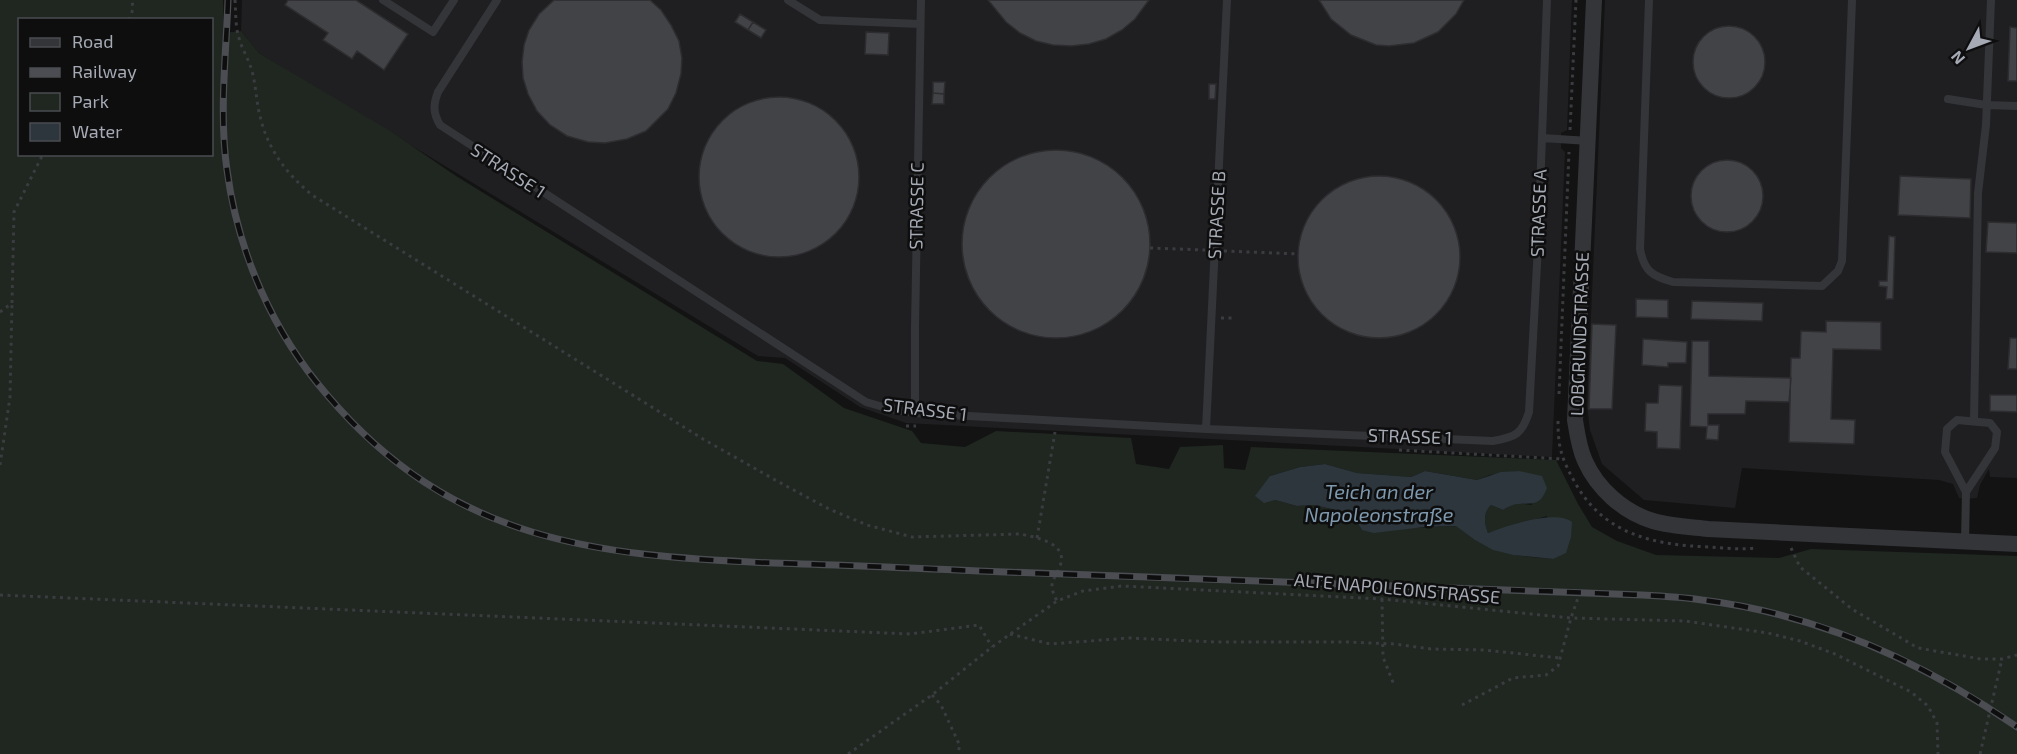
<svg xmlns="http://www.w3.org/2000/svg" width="2017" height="754" font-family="'Exo 2',sans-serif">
  <rect width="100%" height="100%" fill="#131314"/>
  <path fill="#1f1f21" d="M242 0H1572L1567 130 1561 133V148L1565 152 1552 457 906 423 860 407 785 358 758 356 259 53 241 31Z
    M1605 0H2017V478L1990 477 1989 469 1980 485 1977 498 1966 499 1959 498 1953 484 1939 480 1742 468 1735 508 1644 500 1602 464 1590 430 1587 406Z"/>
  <path fill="#1f2720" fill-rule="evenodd" d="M0 0H223L224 33 241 31 259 53 390 131 456 176 757 361 783 364 844 408 912 431 921 443 965 447 996 431 1131 438 1136 464 1169 469 1180 447 1223 445 1224 468 1245 470 1251 447 1556 460 1578 504 1592 527 1617 541 1656 555 1779 558 1811 549 2017 556V754H0ZM20 20H212V154H20ZM1325 464 1357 473 1411 477 1425 471 1477 480 1490 475 1519 471 1532 505 1515 503 1503 510 1491 505C1483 513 1484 523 1488 533L1547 516 1553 559C1508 555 1493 555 1457 526L1362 530 1351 513 1313 505 1297 506 1275 500 1270 476 1300 467Z"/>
  <path fill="#2d363c" d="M1325 464 1357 473 1411 477 1425 471 1477 480 1501 472 1519 471 1542 476 1547 488C1540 506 1534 503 1518 504 1513 504 1508 507 1503 510L1491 505C1483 513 1484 523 1488 533 1507 526 1555 509 1572 522L1571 537 1566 553 1553 559 1513 555 1493 550 1475 540 1456 526 1424 527 1374 533 1362 530 1351 513 1313 505 1297 506 1275 500 1264 503 1255 496 1270 476 1300 467Z"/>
  <path fill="#424347" stroke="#2d2d30" stroke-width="1.5" d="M288 0H356L408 34 384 70 357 51 352 59 323 40 328 33 285 5Z
    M554 0H650L661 10 671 25 679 41 682 58 681 74 676 93 668 109 646 131 627 139 605 143 588 142 567 136 550 125 537 111 528 94 523 78 522 62 524 45 529 30 539 14Z
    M988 0H1149L1135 19 1122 30 1106 39 1089 44 1071 46 1053 45 1036 41 1020 33 1006 22Z
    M1319 0H1464L1456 14 1438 32 1414 43 1389 46 1376 45 1351 35 1331 19Z
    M740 14 753 22 748 30 735 22Z
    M753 22 766 30 761 38 748 30Z
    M1693 62a36 36 0 1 1 72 0a36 36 0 1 1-72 0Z
    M2010 27 2017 28V81H2008Z
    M866 32 889 33 888 55 865 54Z
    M933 82H945L944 94 933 93Z
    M1209 84H1216L1215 99H1209Z
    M933 93 944 94V104H932Z
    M699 177a80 80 0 1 1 160 0a80 80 0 1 1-160 0Z
    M962 244a94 94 0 1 1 188 0a94 94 0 1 1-188 0Z
    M1691 196a36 36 0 1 1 72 0a36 36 0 1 1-72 0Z
    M1900 176 1971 179 1970 218 1898 215Z
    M1298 257a81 81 0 1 1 162 0a81 81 0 1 1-162 0Z
    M1988 222 2017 223V253L1986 252Z
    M1889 236 1895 237 1893 299H1886L1887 287 1879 286V281H1887Z
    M1636 299 1668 300V318L1636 317Z
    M1692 301 1763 303 1762 321 1691 319Z
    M1826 321 1881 322V350L1833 349 1831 419 1855 420 1854 444 1789 442 1791 358H1800L1801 331 1826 332Z
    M1592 324 1616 325 1612 409H1589Z
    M2010 338H2017V369H2008Z
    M1643 339 1687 342 1686 363H1668V367L1642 365Z
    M1692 341H1709V376L1791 378 1789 402 1746 401 1745 414H1708V425H1719L1718 440 1706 439 1707 427 1690 426Z
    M1659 385 1682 386 1680 449 1657 448V432L1645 431 1646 403H1658Z
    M1990 395H2017V412L1990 411Z"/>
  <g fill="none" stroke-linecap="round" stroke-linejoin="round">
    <path stroke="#3a3c40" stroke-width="3" stroke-dasharray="3 4.5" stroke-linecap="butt" d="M235 0C236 14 235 28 240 41 243 51 249 60 252 71 256 85 256 101 260 116 268 150 286 173 312 195L703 439 777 481 829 509 867 525 912 537 1020 534C1035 537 1069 543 1060 566 1054 582 1047 582 1057 601
      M129 20 133 9 132 0
      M1570 130 1576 0
      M1150 248 1205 250
      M1224 251 1299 254
      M0 312 12 303 14 212 43 154
      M1221 318H1235
      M1559 394 1569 152
      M1558 421C1558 446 1561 457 1573 479 1602 534 1652 545 1710 547 1725 548 1741 550 1756 548
      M906 426H916
      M1399 450 1562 459
      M0 465 10 397 12 303
      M1037 538 1055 432
      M1791 548 1800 567 1852 609 1918 648 1981 659H2002L2017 655
      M0 595 910 634 979 625 992 647
      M1382 599 1383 657 1394 685
      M1010 634 1050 644 1129 638 1215 642H1347L1394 644 1431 649 1484 650 1560 658
      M932 695 941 705 960 746 957 754
      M1462 705 1513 678 1546 675 1558 666 1571 618 1580 592
      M848 754 932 695 992 647 1057 601 1083 591 1122 586 1382 599 1571 618 1685 621 1768 633 1800 641 1835 654 1911 692 1928 706 1937 723 1938 754
      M1980 754 2002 659"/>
    <path stroke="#343539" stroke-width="8" d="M383 0 433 32 454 0
      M497 0 438 92C433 105 433 113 440 125L866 402 890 409 915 413 1206 429 1493 441C1516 437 1522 434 1529 412L1538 246 1547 0
      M788 0 820 20 920 24
      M1649 0 1640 249C1644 271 1652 276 1673 282L1822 286 1838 271 1842 261 1852 0
      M1948 99 1986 105 2017 106
      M1542 138 1589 141
      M915 413V327L921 0
      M1974 421 1978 193 1986 125 1991 0
      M1206 429 1227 0
      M1965 542 1966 492 1945 452 1947 429 1957 420 1990 423 1997 432 1995 448 1966 492"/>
    <path stroke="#343539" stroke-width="16" d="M1594 0 1575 420C1577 433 1579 448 1585 461 1597 488 1623 512 1653 521 1670 526 1690 527 1708 529L2017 544"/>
    <g stroke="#4b4d52" stroke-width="7">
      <path id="rail" d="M228 0C226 56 219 114 227 170 238 253 273 333 328 396 452 541 594 556 773 563 842 565 911 568 979 571 1200 580 1421 586 1642 595 1662 596 1682 597 1702 600 1817 614 1922 661 2017 727"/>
    </g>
    <use href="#rail" stroke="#0e0e0f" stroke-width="4.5" stroke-dasharray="14" stroke-linecap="butt"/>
  </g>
  <g text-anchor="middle" stroke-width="5" stroke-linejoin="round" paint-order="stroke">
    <g font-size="18" fill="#a5aab4" stroke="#0e0e0f">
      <text transform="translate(508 171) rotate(33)" y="6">STRASSE 1</text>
      <text transform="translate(917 206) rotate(-89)" y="6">STRASSE C</text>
      <text transform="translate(1539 213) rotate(-88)" y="6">STRASSE A</text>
      <text transform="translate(1217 215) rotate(-87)" y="6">STRASSE B</text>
      <text transform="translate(1580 334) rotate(-88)" y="6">LOBGRUNDSTRASSE</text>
      <text transform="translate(925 410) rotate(7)" y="6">STRASSE 1</text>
      <text transform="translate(1410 437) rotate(2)" y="6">STRASSE 1</text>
      <text transform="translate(1397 589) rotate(5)" y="6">ALTE NAPOLEONSTRASSE</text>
    </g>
    <g font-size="20" font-style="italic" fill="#7e99ae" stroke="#0e0e0f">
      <text x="1379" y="499">Teich an der<tspan x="1379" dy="23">Napoleonstraße</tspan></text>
    </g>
  </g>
  <rect x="18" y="18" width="195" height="138" fill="#0e0e0f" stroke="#4a4c51" stroke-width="1.5"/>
  <rect x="30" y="38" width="30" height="9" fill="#343539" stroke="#4a4c51" stroke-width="1.5"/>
  <text x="72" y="48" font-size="18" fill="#a5aab4">Road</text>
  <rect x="30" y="68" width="30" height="9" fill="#4b4d52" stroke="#4a4c51" stroke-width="1.5"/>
  <text x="72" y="78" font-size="18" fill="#a5aab4">Railway</text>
  <rect x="30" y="93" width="30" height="18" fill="#1f2720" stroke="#4a4c51" stroke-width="1.5"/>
  <text x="72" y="108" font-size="18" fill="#a5aab4">Park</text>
  <rect x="30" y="123" width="30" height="18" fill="#2d363c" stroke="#4a4c51" stroke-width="1.5"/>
  <text x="72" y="138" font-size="18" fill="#a5aab4">Water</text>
  <g transform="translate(1969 48) rotate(229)" stroke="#0e0e0f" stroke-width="4.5" paint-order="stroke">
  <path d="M0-4.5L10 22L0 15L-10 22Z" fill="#a5aab4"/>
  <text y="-9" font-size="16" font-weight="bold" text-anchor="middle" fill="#a5aab4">N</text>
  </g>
</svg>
